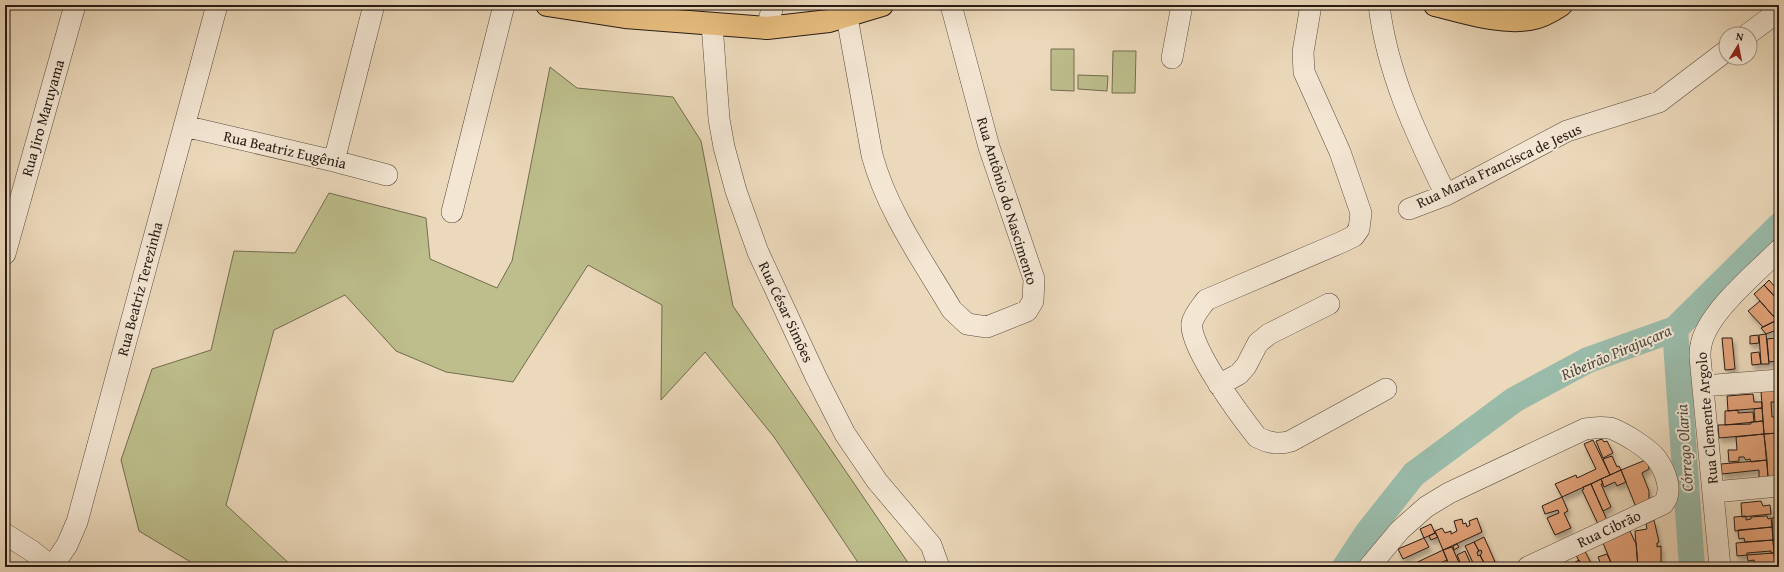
<svg xmlns="http://www.w3.org/2000/svg" width="1784" height="572" font-family="'Gentium Book Plus',serif">
  <defs>
    <filter id="shadow"><feDropShadow dx="2.5" dy="4.5" stdDeviation="2" flood-color="#0004"/></filter>
  </defs>
  <rect width="100%" height="100%" fill="#ecd9bb"/>
  <filter id="stains"><feTurbulence type="fractalNoise" baseFrequency=".005" numOctaves="4"/><feColorMatrix values="0 0 0 0 .2 0 0 0 0 .09 0 0 0 0 .02 0 0 0 .5 -.17"/></filter>
  <radialGradient id="worn" r=".72"><stop offset=".6" stop-color="#630" stop-opacity="0"/><stop offset="1" stop-color="#630" stop-opacity=".3"/></radialGradient>
  <path fill="#bdbe8c" stroke="#726c50" d="M1051 49H1074V91L1051 90Z
    M1113 51H1136L1135 93H1112Z
    M550 67 577 88 673 97 701 141 733 306 911 567H861L774 437 705 352 661 400 662 305 588 265 513 382 446 372 396 351 345 295 274 330 226 505 293 567H199L139 531 121 460 152 369 211 350 234 251 295 253 329 193 426 218 430 259 497 288 512 261Z
    M1078 75 1108 76 1107 91 1078 89Z"/>
  <g fill="none" stroke-linecap="round" stroke-linejoin="round">
    <path stroke="#9abbaa" stroke-width="26" d="M1675 329 1692 567
      M1345 567 1368 532 1414 474 1514 400 1588 360 1675 329 1779 226"/>
  </g>
  <path fill="#e3a279" stroke="#271b14" filter="url(#shadow)" d="M1779 271V281L1774 276Z
    M1769 280 1775 287 1778 283 1779 285V301L1764 285Z
    M1764 285 1779 301V313L1778 312 1773 316 1754 294Z
    M1760 301 1773 316 1777 320 1763 327 1748 311Z
    M1777 320 1779 329 1766 334 1761 328Z
    M1766 334 1769 364H1761L1759 335Z
    M1758 335 1759 343 1750 344V336Z
    M1722 338H1732L1735 369 1725 370Z
    M1775 338 1776 340H1779V359H1777V361L1769 362 1767 339Z
    M1759 352 1761 364 1752 365 1751 353Z
    M1775 390 1776 402H1771L1772 417H1777L1778 433 1764 434 1761 391Z
    M1753 394 1754 402H1762V408L1728 411 1727 396Z
    M1775 398H1779L1778 433 1776 402Z
    M1762 408 1763 421 1755 422 1754 409Z
    M1738 410V413L1753 412 1754 422 1725 425V411Z
    M1763 421 1764 434 1719 438 1718 425 1751 424V422Z
    M1778 433 1779 476 1768 477 1764 434Z
    M1764 434 1767 460 1751 462 1750 459 1746 460 1744 457H1739V461L1729 462 1728 450H1737L1736 437Z
    M1602 439 1604 442 1607 441 1613 453 1603 458 1596 441Z
    M1593 440 1610 475 1562 497 1555 484 1576 475 1577 478 1596 469 1584 444Z
    M1612 456 1617 467 1619 466 1621 470 1610 475 1603 459Z
    M1648 459 1649 469 1642 473 1649 491V501L1636 507 1621 470Z
    M1767 460 1768 477 1759 478V470L1722 474 1721 464Z
    M1621 470 1626 482 1617 486 1615 482 1604 487 1601 479Z
    M1601 479 1603 484H1601L1611 507 1603 511 1591 484Z
    M1591 484 1607 520 1598 524 1582 490 1584 489 1583 487Z
    M1562 497 1568 511 1564 513 1571 528 1555 535 1547 518 1559 513 1558 510 1545 514 1542 506Z
    M1761 501 1763 506 1770 505 1771 514 1742 517 1741 503Z
    M1746 516V520L1751 519V517L1767 516 1768 519 1771 518 1772 527 1735 531 1734 517Z
    M1779 517V540H1773L1772 518Z
    M1477 518 1482 532 1443 550 1435 531 1442 528 1445 533 1451 531V534L1457 531 1454 521 1462 519 1463 524 1466 523 1467 527 1470 525 1469 521Z
    M1654 520 1659 542 1657 543V547L1661 546V564L1638 567 1635 531 1647 529 1646 524Z
    M1431 524 1435 533 1424 538 1420 529Z
    M1772 527 1773 540 1745 542 1744 538 1739 539 1738 530Z
    M1630 531 1635 542H1636L1638 567H1613L1603 543Z
    M1435 533 1438 537 1431 540 1429 536Z
    M1484 537 1496 564 1489 567H1486L1480 555 1482 553 1481 550 1479 551 1474 542Z
    M1424 538 1429 547 1403 559 1398 549Z
    M1773 540H1779V567H1775Z
    M1773 540 1774 553H1771V551L1747 553V555L1737 556 1736 543Z
    M1474 542 1479 551 1477 552 1478 556 1480 555 1486 567H1475L1465 546Z
    M1457 544 1459 547 1454 550 1453 546Z
    M1452 547 1461 567H1450L1443 550Z
    M1443 550 1447 560 1432 567H1407Z
    M1465 551 1472 567H1462L1457 555Z
    M1585 551 1593 567H1582L1576 555Z
    M1774 553 1775 566 1755 567 1754 560 1748 561 1747 555Z
    M1607 554 1612 565 1602 567 1598 557Z
    M1579 560 1582 567H1571L1570 565Z
    M1449 564 1450 567H1441Z
    M1661 564H1664V567H1642Z"/>
  <g fill="none" stroke-linecap="round" stroke-linejoin="round">
    <g stroke="#584a3e" stroke-width="22">
      <path id="minor" d="M1311 5 1303 52 1304 72 1340 152 1361 213 1359 229 1354 236 1342 242 1206 300C1201 307 1194 314 1192 323 1188 346 1242 418 1257 437 1269 443 1278 445 1291 441L1386 389
        M1379 5C1387 73 1416 134 1446 195
        M847 17 872 155C887 211 923 261 952 310L967 324 987 327 1027 311 1033 301 1034 279 989 147 951 5
        M712 24 719 119 724 147 736 191 758 252 816 377 845 434 877 481 931 545 939 567
        M767 28 773 5
        M1748 34 1779 11
        M1172 58 1182 5
        M184 126 334 161 387 175
        M334 161 374 5
        M1409 209 1446 195 1567 131 1659 102 1726 51
        M452 212 504 5
        M5 254 75 5
        M1219 385 1239 374 1246 366 1258 343 1269 334 1329 304
        M1703 386 1779 380
        M1714 492 1779 486
        M5 534 32 551 52 567 67 545 77 522 217 5
        M1369 567 1400 530 1426 507 1449 493 1585 429C1594 428 1604 426 1613 429 1625 434 1648 448 1656 458 1665 470 1674 491 1663 504L1528 567
        M1720 567 1700 357C1700 353 1700 349 1701 345 1707 313 1756 273 1779 250"/>
    </g>
    <g stroke="#271b14" stroke-width="24">
      <path id="major" d="M547 5 625 17 767 28 829 21 882 5
        M1435 5C1465 12 1499 24 1530 19 1542 17 1552 11 1561 5"/>
    </g>
    <use href="#minor" stroke="#f3e6d3" stroke-width="21"/>
    <use href="#major" stroke="#e6bc7e" stroke-width="22"/>
  </g>
  <g text-anchor="middle" stroke-width="4" stroke-linejoin="round" paint-order="stroke">
    <g font-size="15" fill="#271b14" stroke="#f3e6d3">
      <text transform="translate(43 118) rotate(-74)" y="5">Rua Jiro Maruyama</text>
      <text transform="translate(285 150) rotate(13)" y="5">Rua Beatriz Eugênia</text>
      <text transform="translate(1499 166) rotate(-25)" y="5">Rua Maria Francisca de Jesus</text>
      <text transform="translate(1007 201) rotate(73)" y="5">Rua Antônio do Nascimento</text>
      <text transform="translate(140 289) rotate(-75)" y="5">Rua Beatriz Terezinha</text>
      <text transform="translate(786 312) rotate(65)" y="5">Rua César Simões</text>
      <text transform="translate(1707 418) rotate(-95)" y="5">Rua Clemente Argolo</text>
      <text transform="translate(1609 529) rotate(-25)" y="5">Rua Cibrão</text>
    </g>
    <g font-size="16" font-style="italic" fill="#4a4b41" stroke="#f3e6d3">
      <text transform="translate(1616 352) rotate(-23)" y="6">Ribeirão Pirajuçara</text>
      <text transform="translate(1684 448) rotate(-94)" y="6">Córrego Olaria</text>
    </g>
  </g>
  <rect width="1784" height="572" fill="none" stroke="#ecd9bb" stroke-width="20"/>
  <rect x="6" y="6" width="1772" height="560" fill="none" stroke="#271b14" stroke-width="2"/>
  <rect x="10" y="10" width="1764" height="552" fill="none" stroke="#271b14"/>
  <g transform="translate(1738 46) rotate(10)"><circle r="19" fill="#f3e6d3" stroke="#a19587"/>
  <path d="M0-3L7 15L0 10L-7 15Z" fill="#8f2418"/>
  <text y="-6" font-size="11" font-weight="bold" text-anchor="middle" fill="#271b14">N</text>
  </g>
  <rect width="100%" height="100%" filter="url(#stains)"/>
  <rect width="100%" height="100%" fill="url(#worn)"/>
</svg>
